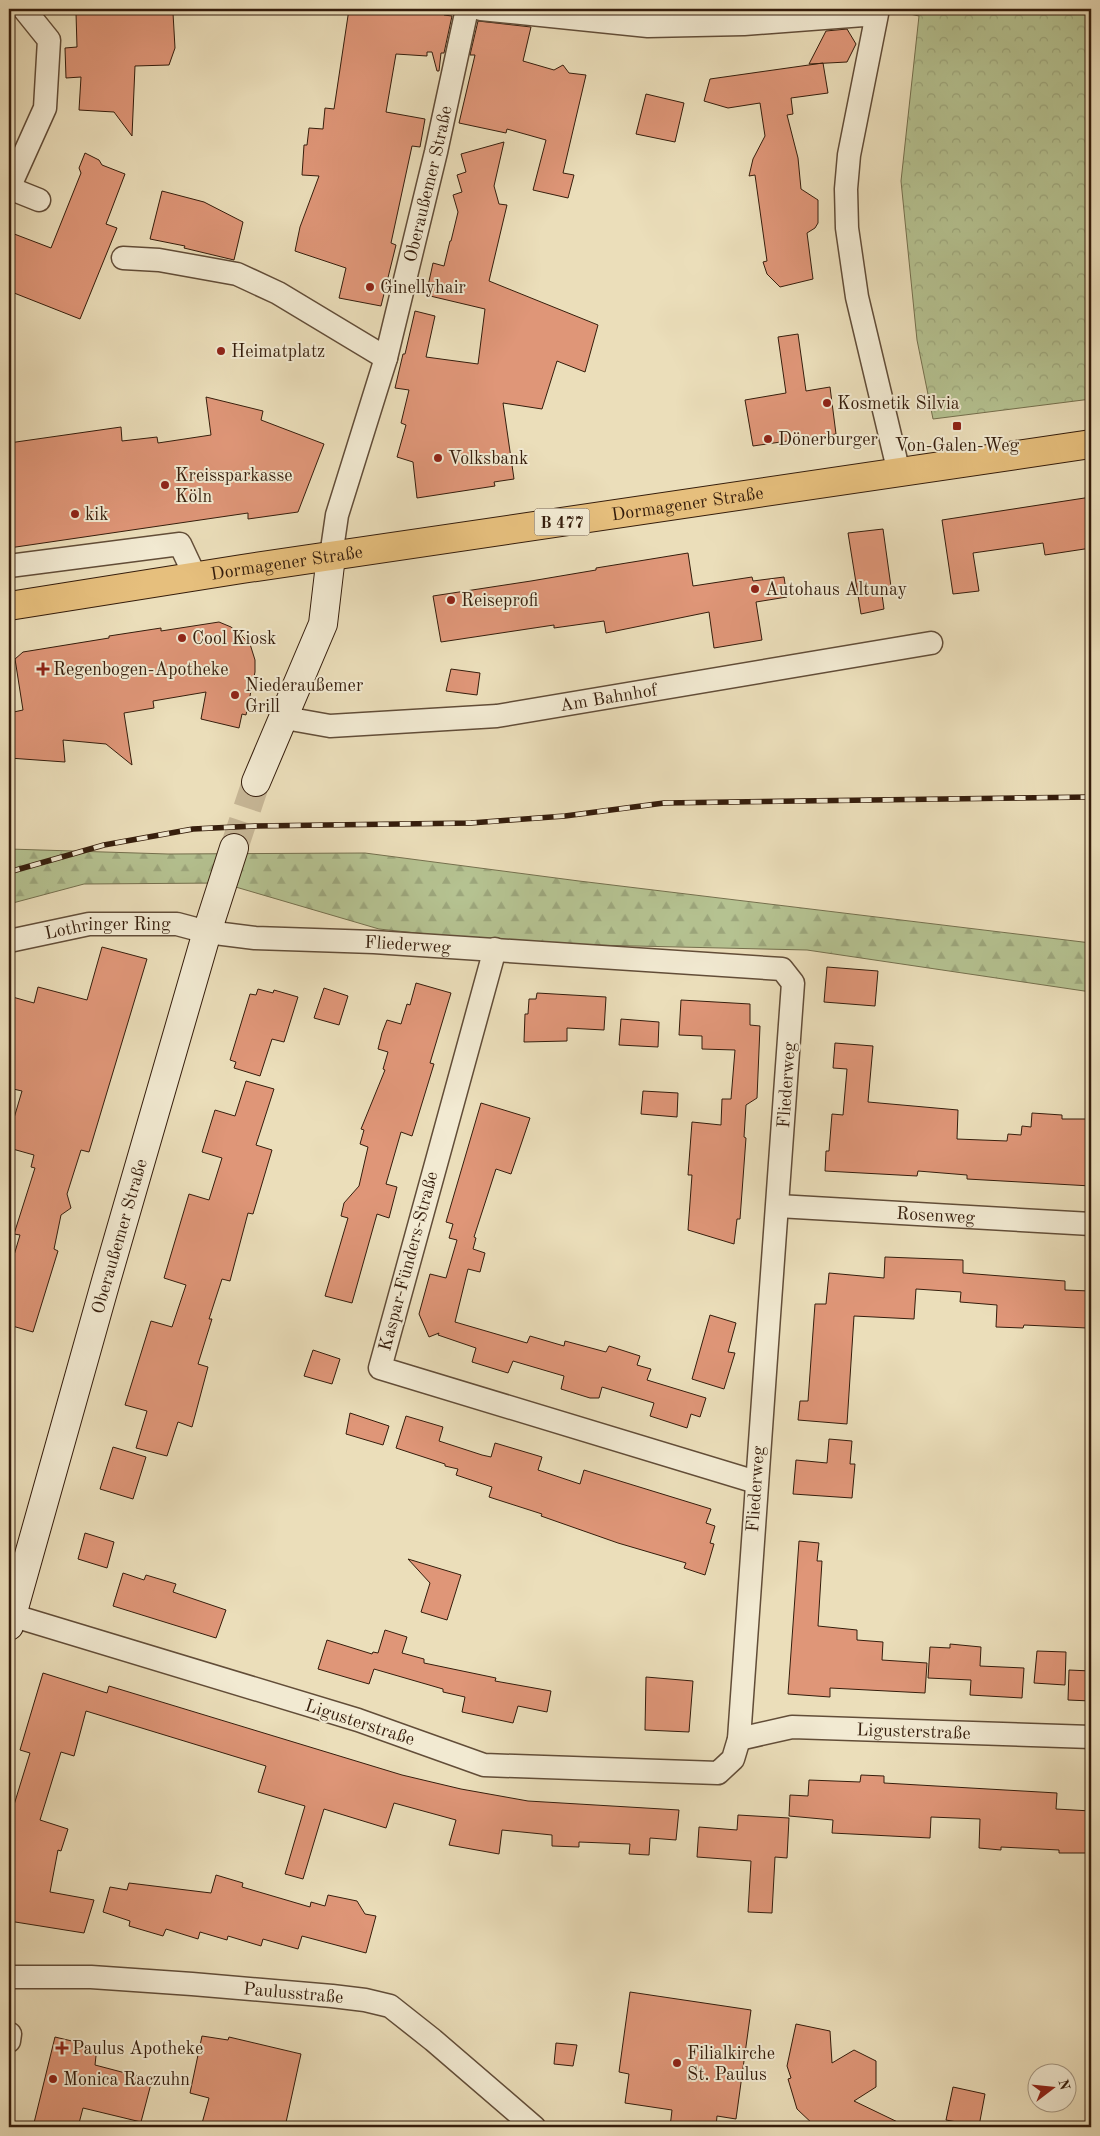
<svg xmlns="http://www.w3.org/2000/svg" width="1100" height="2136" font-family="'Old Standard TT',serif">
  <defs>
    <pattern id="forest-firs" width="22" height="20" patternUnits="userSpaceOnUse" patternTransform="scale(1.25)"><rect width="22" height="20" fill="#b5c291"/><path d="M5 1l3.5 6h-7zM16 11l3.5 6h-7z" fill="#9ca67c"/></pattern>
    <pattern id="park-crowns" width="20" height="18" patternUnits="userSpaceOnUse" patternTransform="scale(1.25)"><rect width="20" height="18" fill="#b5c291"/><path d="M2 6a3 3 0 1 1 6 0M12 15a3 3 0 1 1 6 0" fill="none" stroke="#9ca67c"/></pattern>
  </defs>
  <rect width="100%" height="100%" fill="#ebdeba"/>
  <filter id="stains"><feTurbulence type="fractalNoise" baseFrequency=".004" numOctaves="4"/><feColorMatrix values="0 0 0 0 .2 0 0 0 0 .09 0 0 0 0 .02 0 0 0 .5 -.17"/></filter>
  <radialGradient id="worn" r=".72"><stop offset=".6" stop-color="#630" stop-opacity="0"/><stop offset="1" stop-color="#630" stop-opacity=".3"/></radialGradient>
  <path fill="url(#forest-firs)" stroke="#75704e" d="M9 849 168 854 365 853 579 881 1091 943V992L807 950 508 943 379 929 222 883 84 884 9 904Z"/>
  <path fill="url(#park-crowns)" stroke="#75704e" d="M887 9H1091V399L933 419 917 340 901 181 919 16Z"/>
  <path fill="#df9678" stroke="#351d0c" d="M349 9H445L444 15 452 16 444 53H441L439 71H437L432 52H427V56L396 54 386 112 425 119 420 147 412 146 391 243 396 245 381 306 339 298 346 268 295 251 300 227 319 176 302 175 304 145H307L309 128 323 129 325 108 334 109Z
    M155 12 156 14 173 13 175 48 169 65 135 66 132 136 114 112 79 110 81 77 66 78 65 48 77 47 76 13Z
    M478 21 531 27 523 61 554 70 563 65 569 73 586 75 563 173 574 175 568 198 533 190 546 140 507 129 506 133 459 123 475 55H470Z
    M847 29 856 44 847 62 809 64 826 31Z
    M823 63 828 93 791 98 793 114 787 115 798 158 801 189 818 200V223L815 228 807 233 813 279 780 287 767 274 763 262 767 261 755 175 749 176 753 159 765 136 760 103 728 108 704 101 710 79Z
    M646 94 684 103 675 142 636 134Z
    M504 142 494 186 499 204 507 205 489 281 598 325 585 372 557 361 542 409 503 403 514 479 494 482 495 486 417 498 413 462 397 457 406 425 401 423 409 390 395 388 403 354H405L415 311 435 316 426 357 478 364 485 309 426 295 433 263 444 266 450 241H451L458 212 453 195 462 192 457 175 466 172 461 154Z
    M85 153 99 160 102 165 125 174 106 224 117 228 80 319 9 291V232L51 248 81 173 79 168Z
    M162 191 204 202 243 222 234 260 184 248 185 246 150 239Z
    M798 334 806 391 830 387 836 434 753 446 745 400 786 393 778 337Z
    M206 397 263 411 261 420 324 444 298 512 248 519V513L9 548V443L121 427 122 441 157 437 158 443 211 435Z
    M1091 497V548L1045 555 1043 543 973 553 979 591 953 594 942 520Z
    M883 529 892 594 882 595 884 609 861 614 848 533Z
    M688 553 693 586 752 577 753 581 784 577 787 597 756 602 762 640 714 648 709 612 606 633 604 621 554 628V625L441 642 433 596 531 581 596 570V568Z
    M219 622 231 627 243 637 250 644 255 660V672L246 715 242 714 239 728 201 719 206 692 153 701 154 708 124 713 132 765 106 744 63 740 65 762 9 758V713L23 710 15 659 23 652 109 638V636L161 628V631Z
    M451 669 480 673 477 695 446 691Z
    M102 947 147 959 89 1152 81 1150 67 1194 71 1208 61 1215 54 1249 58 1251 33 1332 9 1325V1272L20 1235 14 1234 35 1168 31 1167 34 1155 9 1148V1135L22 1091 9 1088V996L34 1003 38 987 87 1000Z
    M827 967 878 971 875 1006 824 1002Z
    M416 983 451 993 430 1063 434 1064 412 1136 401 1132 386 1184 397 1187 389 1218 377 1214 352 1303 325 1296 348 1218 341 1216 344 1203 359 1186 368 1147 360 1144 364 1130 361 1129 385 1070 383 1069 388 1052 378 1049 382 1033 387 1020 401 1024 407 1004 410 1005Z
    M324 988 348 996 339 1025 314 1018Z
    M258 989 273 993 274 990 298 997 284 1042 272 1039 260 1076 234 1068 236 1062 230 1060 250 994 256 995Z
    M537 993 606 997 604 1030 567 1028V1041L524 1042 525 1014H528L529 999H536Z
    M681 1000 750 1004V1025L760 1026 757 1098 746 1105 744 1137 746 1138 740 1219H737L734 1244 688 1230 692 1175H688L692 1122 721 1125 722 1099H731L735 1050 702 1049V1036L679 1035Z
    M621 1019 659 1022 658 1047 619 1045Z
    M835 1043 873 1046 868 1102 958 1110 957 1139 1007 1141 1008 1134 1021 1135 1022 1126 1031 1127 1032 1113 1062 1115V1119H1091V1186L967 1179V1175L918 1171 917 1176 825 1171 826 1151H829L832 1114 843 1115 847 1069 833 1068Z
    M246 1081 274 1089 256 1145 272 1150 253 1214 248 1213 230 1281 222 1279 209 1319H212L198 1364 208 1367 192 1427 178 1422 167 1456 136 1448 147 1411 125 1405 151 1321 172 1327 186 1285 164 1278 189 1194 209 1200 222 1158 202 1152 215 1110 235 1116Z
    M643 1091 678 1093 677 1117 641 1114Z
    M481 1103 530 1118 511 1174 496 1169 474 1237 476 1238 473 1249 485 1253 480 1272 468 1269 455 1322 527 1343 530 1336 564 1346 565 1341 606 1352 609 1346 640 1356 637 1365 651 1369 647 1380 706 1398 700 1417 691 1414 687 1428 650 1416 654 1403 602 1387 599 1398H590L561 1389 564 1376 513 1361 508 1373 472 1362 476 1348 438 1335 439 1333 429 1337 419 1314 430 1274 446 1278 457 1240 449 1238 453 1224 446 1222Z
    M885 1257 963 1260V1273L1065 1281V1290L1090 1291 1087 1328 1024 1325 1023 1328 996 1327 997 1305 960 1302 961 1292 916 1289 914 1319 854 1316 847 1424 798 1420 800 1401H808L815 1304H826L829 1273 884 1278Z
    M710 1315 736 1323 728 1352 735 1353 724 1389 692 1379Z
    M313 1350 340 1359 332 1384 304 1376Z
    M350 1413 389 1426 383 1445 346 1434Z
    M406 1416 443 1427 439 1441 482 1455 491 1457 495 1443 542 1457 538 1470 580 1484 584 1470 711 1509 706 1523 715 1526 710 1543 714 1544 705 1575 684 1568 686 1563 618 1543 541 1516 542 1514 489 1497 492 1487 456 1475 458 1469 445 1466V1464L396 1448Z
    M829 1439 852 1441 850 1464H855L852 1498 793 1494 796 1460 827 1463Z
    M113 1447 146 1457 133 1499 100 1489Z
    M85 1533 114 1542 107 1568 78 1559Z
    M799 1541 819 1543 817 1561H822L818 1626 857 1630V1640L883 1642 882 1660 927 1663 925 1693 830 1688V1697L788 1694Z
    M408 1559 461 1575 447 1620 421 1612 430 1583Z
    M123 1573 144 1580 146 1575 176 1584 173 1592 226 1610 216 1638 113 1606Z
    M385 1630 407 1637 402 1653 424 1659V1663L496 1678 495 1681 551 1691 547 1712 518 1706 513 1723 462 1712 465 1697 443 1692V1689L374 1669 369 1684 318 1669 327 1640 372 1654 373 1652 378 1653Z
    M950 1644 981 1647 980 1666 1024 1668 1022 1698 970 1695 971 1680 928 1678 930 1647 950 1648Z
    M1037 1651 1066 1652 1065 1685 1034 1683Z
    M1069 1670 1091 1671V1701L1068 1700Z
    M43 1673 107 1693 109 1686 402 1775 461 1789 528 1801 679 1810 676 1840 650 1838 649 1855 629 1854 630 1844 579 1842V1847L552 1846V1835L502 1830 499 1854 449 1845 456 1820 394 1803 386 1828 324 1809 303 1879 285 1874 305 1806 258 1792 266 1766 86 1711 74 1756 61 1752 40 1820 68 1829 61 1851 58 1850 50 1892 94 1900 84 1933 9 1921V1821L30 1753 20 1750Z
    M646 1677 693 1681 689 1732 645 1730Z
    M861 1775 884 1776V1783L1057 1793 1056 1809 1091 1811V1853H1059V1850L1001 1847V1850L979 1848 980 1819 931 1817 930 1838 832 1833 833 1820 789 1816 790 1795 808 1796 809 1780 860 1782Z
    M738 1815 789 1818 787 1858 775 1857 772 1913 748 1912 751 1861 697 1857 699 1827 737 1830Z
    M216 1875 243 1883 242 1887 310 1907 311 1902 325 1906 328 1895 357 1901 365 1914 376 1916 366 1953 302 1936 298 1949 263 1939 261 1946 228 1936 227 1940 200 1932 198 1939 166 1929 163 1936 129 1926 130 1921 103 1912 110 1887 127 1890 129 1883 211 1893Z
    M630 1992 751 2010 736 2119 717 2116 716 2127H670L672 2110 625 2103 629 2074 619 2072Z
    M796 2024 830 2031 832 2063 854 2050 876 2061V2087L854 2101 908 2127H816L797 2109 788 2079 791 2078 787 2066Z
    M202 2036 228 2040 229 2037 301 2054 285 2127H201L209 2098 190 2093Z
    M55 2037 97 2047 95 2065 152 2080 141 2122 83 2108 78 2127H33Z
    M556 2043 577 2045 573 2066 554 2064Z
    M953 2087 985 2094 979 2126 946 2120Z"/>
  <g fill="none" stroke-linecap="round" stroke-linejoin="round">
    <path stroke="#c7b797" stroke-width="28" stroke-dasharray="28 14" stroke-linecap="butt" d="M234 848 256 782"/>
    <g stroke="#624d38" stroke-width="25">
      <g id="minor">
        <path d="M481 9 648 26 744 24 877 14 849 155 846 189 847 228 857 297 899 473"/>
        <path d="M9 188 45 108 49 40 24 9"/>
        <path d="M9 188 39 200"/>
        <path d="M123 258 159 260 237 274 278 293 386 358"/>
        <path id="s1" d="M331 556 337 515 386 358 436 152 467 9"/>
        <path d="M9 566 180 544 195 576"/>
        <path id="s2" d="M285 718 330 726 497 716 931 643"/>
        <path id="s3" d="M9 941 89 924H177L207 932 255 938 374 942 782 969 793 983C776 1235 755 1487 739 1739L733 1759 718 1773 484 1765 358 1720 11 1615"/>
        <path d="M495 949 380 1368 756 1482"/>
        <path id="s4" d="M778 1206 1091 1224"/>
        <path id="s5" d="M739 1739 792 1727 1091 1737"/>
        <path id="s6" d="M9 1977H91L192 1984 332 1996 365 2000 390 2006 433 2040 534 2127"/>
        <path d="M9 2041 10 2034"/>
      </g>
    </g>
    <g stroke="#351d0c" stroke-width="30">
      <g id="secondary">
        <path d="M256 782 323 624 331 556"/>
        <path id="s7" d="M9 1626 106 1281 207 932 234 848"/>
      </g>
    </g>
    <g stroke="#351d0c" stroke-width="30">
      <g id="primary">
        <path id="s8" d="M9 606 242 569 1091 444"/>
      </g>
    </g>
    <use href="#minor" stroke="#f2ead2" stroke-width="22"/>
    <use href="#secondary" stroke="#f2ead2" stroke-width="28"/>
    <use href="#primary" stroke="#e6bf7d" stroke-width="28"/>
    <g stroke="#351d0c" stroke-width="5.5">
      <path id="rail" d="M9 872 104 845 193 829 255 826 471 823 565 816 664 803 1091 797"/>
    </g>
    <use href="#rail" stroke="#f2ead2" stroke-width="4" stroke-dasharray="11" stroke-linecap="butt"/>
  </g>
  <g fill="#8f2418" stroke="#f2ead2" stroke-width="2">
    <circle cx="370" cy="287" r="5"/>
    <circle cx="221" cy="351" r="5"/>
    <circle cx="827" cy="403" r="5"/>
    <rect x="952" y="421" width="10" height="10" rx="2.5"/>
    <circle cx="768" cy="439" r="5"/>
    <circle cx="438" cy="458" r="5"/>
    <circle cx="165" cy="485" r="5"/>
    <circle cx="75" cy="514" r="5"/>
    <circle cx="755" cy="589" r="5"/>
    <circle cx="451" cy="600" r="5"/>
    <circle cx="182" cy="638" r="5"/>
    <path d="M40.5 661.5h5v5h5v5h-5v5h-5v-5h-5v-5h5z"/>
    <circle cx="235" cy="695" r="5"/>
    <path d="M59.5 2040.5h5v5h5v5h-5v5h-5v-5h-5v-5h5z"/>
    <circle cx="677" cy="2063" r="5"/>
    <circle cx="53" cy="2079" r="5"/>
  </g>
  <g text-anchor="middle" stroke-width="4" stroke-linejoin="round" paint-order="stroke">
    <rect fill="#f2ead2" stroke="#6e5a47" stroke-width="1" x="534.5" y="508.5" width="55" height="27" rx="4"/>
    <g font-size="16" font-weight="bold" fill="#351d0c">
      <text x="562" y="528">B 477</text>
    </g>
    <g font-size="18" fill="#351d0c" stroke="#f2ead2">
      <text dy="6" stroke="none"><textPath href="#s1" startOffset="385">Oberaußemer Straße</textPath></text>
      <text dy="6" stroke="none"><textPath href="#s8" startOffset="686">Dormagener Straße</textPath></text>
      <text dy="6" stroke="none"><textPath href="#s8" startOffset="281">Dormagener Straße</textPath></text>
      <text dy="6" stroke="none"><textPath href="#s2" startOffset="326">Am Bahnhof</textPath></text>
      <text dy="6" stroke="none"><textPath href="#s3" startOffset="100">Lothringer Ring</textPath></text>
      <text dy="6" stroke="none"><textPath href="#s3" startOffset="402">Fliederweg</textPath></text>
      <text transform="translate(786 1085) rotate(-86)" y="6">Fliederweg</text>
      <text dy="6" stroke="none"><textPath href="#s4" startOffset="158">Rosenweg</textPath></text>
      <text dy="6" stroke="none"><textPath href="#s7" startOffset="405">Oberaußemer Straße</textPath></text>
      <text transform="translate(408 1261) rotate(-75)" y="6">Kaspar-Fünders-Straße</text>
      <text transform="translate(755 1489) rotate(-86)" y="6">Fliederweg</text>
      <text transform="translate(360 1722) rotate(18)" y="6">Ligusterstraße</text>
      <text dy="6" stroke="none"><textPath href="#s5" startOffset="176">Ligusterstraße</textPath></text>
      <text dy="6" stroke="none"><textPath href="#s6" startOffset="285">Paulusstraße</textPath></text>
    </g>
    <g font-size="18" fill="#351d0c" stroke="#f2ead2" text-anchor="start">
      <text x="380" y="293">Ginellyhair</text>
      <text x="231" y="357">Heimatplatz</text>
      <text x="837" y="409">Kosmetik Silvia</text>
      <text x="778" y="445">Dönerburger</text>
      <text x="957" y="451" text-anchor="middle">Von-Galen-Weg</text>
      <text x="448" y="464">Volksbank</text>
      <text x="175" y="481">Kreissparkasse<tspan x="175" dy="21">Köln</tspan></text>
      <text x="85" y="520">kik</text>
      <text x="765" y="595">Autohaus Altunay</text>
      <text x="461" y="606">Reiseprofi</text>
      <text x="192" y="644">Cool Kiosk</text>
      <text x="53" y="675">Regenbogen-Apotheke</text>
      <text x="245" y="691">Niederaußemer<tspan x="245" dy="21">Grill</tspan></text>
      <text x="72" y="2054">Paulus Apotheke</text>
      <text x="687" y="2059">Filialkirche<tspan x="687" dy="21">St. Paulus</tspan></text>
      <text x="63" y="2085">Monica Raczuhn</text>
    </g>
  </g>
  <rect width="1100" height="2136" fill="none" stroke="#ebdeba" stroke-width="30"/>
  <rect x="10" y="10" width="1080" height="2116" fill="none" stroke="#351d0c" stroke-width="2.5"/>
  <rect x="15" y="15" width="1070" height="2106" fill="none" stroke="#351d0c"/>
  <g transform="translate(1052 2088) rotate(74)"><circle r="24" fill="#f2ead2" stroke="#a69883"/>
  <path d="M0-4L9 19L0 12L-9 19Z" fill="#8f2418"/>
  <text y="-8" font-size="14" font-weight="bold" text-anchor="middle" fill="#351d0c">N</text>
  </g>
  <rect width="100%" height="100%" filter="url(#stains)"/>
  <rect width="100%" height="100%" fill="url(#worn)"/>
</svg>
